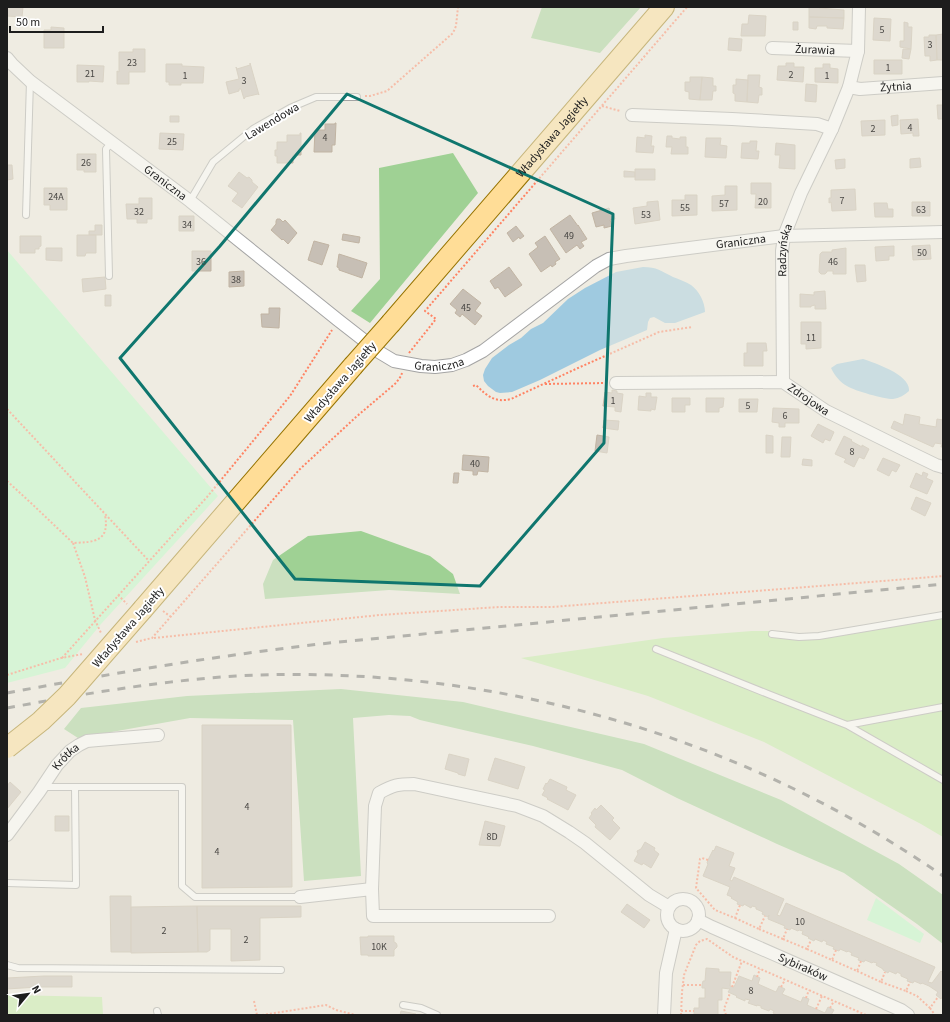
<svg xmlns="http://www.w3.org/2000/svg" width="950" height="1022" font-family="'Source Sans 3',sans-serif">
  <rect width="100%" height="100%" fill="#efece2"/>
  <path fill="#c0eda4" d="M943 613V837L921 824 764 742 648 696 521 658 663 638 752 631H774L799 634H820Z
    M7 995 102 997 103 1015H7Z"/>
  <path fill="#9fd194" d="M542 7H641L600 53 531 38Z
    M453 153 478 193 370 323 351 311 380 279 379 168Z
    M361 531 430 556 453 574 460 594 389 590 265 599 263 584 273 560 308 536Z
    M341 689 463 702 644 744 781 800 899 864 943 895V944L917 924 844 873 777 844 677 798 622 770 533 746 420 720 410 716 389 715 353 718 361 876 304 881 293 720 190 718 78 738 64 729 81 708 187 696Z"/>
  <path fill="#bbfdc7" d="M7 250 218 496 101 624 65 668 7 683Z
    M876 898 924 934 920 943 867 920Z"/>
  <path fill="#9fcae0" d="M643 267C657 267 661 271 673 277 679 279 686 282 691 285 699 291 705 302 705 312L675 323H665L654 317 650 318 648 322 647 330 626 339 600 350 540 380 512 392 500 393 496 392 488 386 484 381 483 375 485 369 492 358 509 345 521 338 531 329 543 323 568 299 585 288 616 272Z
    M863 359C875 363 911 375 909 391 905 395 899 398 893 399 884 399 855 391 847 386 840 382 835 376 831 368L837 364Z"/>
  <path fill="#c7bfb5" stroke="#c1b4a3" d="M7 7H23L22 17 7 16Z
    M809 7H819V8L844 10V18L809 17Z
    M749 15 766 16 765 36H741L742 24H748Z
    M809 17 844 18 843 29 827 28V26H817L816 29 809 28Z
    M874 18 891 19 890 41 873 40Z
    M793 22H798V30H793Z
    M904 22 908 23V27H912L911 49 900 47V41H904Z
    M51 27 64 28V48H44V30H51Z
    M943 34V60H937L936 35Z
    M929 35H936L937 60 930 61V56H925L924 37H929Z
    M729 38 742 39 741 51 728 50Z
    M133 49H145V72H129V84H117V71L119 72V52H133Z
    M903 49H911L909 59 902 58Z
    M874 60H902V74H874Z
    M250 63 259 95 258 94 245 97V98L244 99 241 89H239V91L229 94 226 82 239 79 236 67 237 69 250 65Z
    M786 63H794V67H804L803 82 777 80 778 66H786Z
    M166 64H182V66L204 67 203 83H181V85H169V82H166Z
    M823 64H830V68L838 69V83L815 82V68H823Z
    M77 65 104 66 103 82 89 81V82H77Z
    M748 75H760L759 87 762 88V95H759L758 103 747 102Z
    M690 77H702L700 100 689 99V92L685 91V82H690Z
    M702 77 713 78V86H716V91H713L712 100H700Z
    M736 79 748 80 747 102 735 101V94L733 93V85H736Z
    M806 84 817 85 816 102 805 101Z
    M937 105H943V119H938Z
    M898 115V125L892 126 891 116Z
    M170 116H179V122H170Z
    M918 119 919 136H913V133L901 134 900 120Z
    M885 120V135L862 136 861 121Z
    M335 123H336L335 145H332V152H314L315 130H325V124H335Z
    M160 133 184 134 183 150 159 149Z
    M300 133H301V155H293V163H277V156H275V150H277V142H287V135H300Z
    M645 135 652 136 651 146H654L653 153 636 152 637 137 645 138Z
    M667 136H672V138L680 139V137H686V147H688V154H671L672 147H666Z
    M706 138H721L720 145 727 146 726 158 705 157Z
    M750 141H757L756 151H759L758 159 741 158 742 143H750Z
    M776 143 795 145V169L779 168 780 155H775Z
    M77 154H96V172H84V170H77Z
    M920 158 921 167 910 168V159Z
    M845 159V168L836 169 835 160Z
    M7 165H12L13 179 7 180Z
    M635 169H655V180H635Z
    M624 171 635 172V177H624Z
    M239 172 247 178 249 177 252 180V182L258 187 242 208 232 201 238 193 228 186Z
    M751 183H771V208H755L756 194H751Z
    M725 186H737V210L712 211V196L725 195Z
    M44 188H67V210H50V205H44Z
    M855 189 856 210 832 211 831 202 829 203V198H831V190Z
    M685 195H697V215L672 216V200H685Z
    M139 198H152V219H147V223H137V219H127L126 204H139Z
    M658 201 660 220 635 224 633 208 647 206V202Z
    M912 202H930V216H912Z
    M874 203H887L888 209H893V217H875Z
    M609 208 611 214 613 213 615 219 610 220 612 226 604 228V225L596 227 592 213Z
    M570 215 578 226V225L587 239 581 242 584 246 580 249 577 245 566 253 550 229Z
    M179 216H194V231H179Z
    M277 219H280L283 222 285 220 297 233 288 244 283 239 282 240 271 230 276 224V221Z
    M95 225H102V235H89V231H95Z
    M516 226 524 236 520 239 519 237 513 242 507 233Z
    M343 234 360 237 359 243 342 240Z
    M77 235H96V253H86L85 256H77Z
    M20 236H41V246L39 247V249H35V253H20Z
    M545 236 560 259 555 262 556 264 552 267 551 265 541 272 529 254 538 247 535 243Z
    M314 241 329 245 322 265 308 260Z
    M930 245 931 259 913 260 912 246Z
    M894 246V256H889V260L876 261 875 247Z
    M46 248H62V261L46 260Z
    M846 248V274H833V271H827V272L825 274H821L819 272 820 254 822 252H832V250Z
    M192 251H211V271H192Z
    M339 254 367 263 362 278 339 270V268L337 267Z
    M855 265H865L866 281 857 282Z
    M509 267 522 285 505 297 498 287 495 289 490 281Z
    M244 271V286L229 287V272Z
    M105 277 106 289 83 292 82 279Z
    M463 289 481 303 475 311 482 316 475 325 462 314 460 317 455 313 457 310 450 304Z
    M825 291 826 309H815V305L811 306V307H800V294L814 295V292Z
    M105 295H111V306H105Z
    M269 308H280L279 328 262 327 261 314H269Z
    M801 322H821V348L806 349V344H801Z
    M747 343H766L767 351H763V366H744V353H747Z
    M612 390 617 391V393L623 394 621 412 615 411V407L603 406 605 392 612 393Z
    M646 393H651V397H657L655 410 651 409V411L638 410 639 396 646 397Z
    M672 398H690V405H685V412H672Z
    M706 398H724L723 407 719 408V412H706Z
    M739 399H758L757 412H739Z
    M773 408 799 409V423H785V427H779V423L772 422Z
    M905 414 920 417 919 424 936 427 937 419 943 420V447H941L942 444 935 443 933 447 891 428 894 421 903 425Z
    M604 420 619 421 618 430 603 428Z
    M818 424 834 432 830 441 825 439 823 443 811 436Z
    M597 435 609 437 607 453 595 451Z
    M766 435 773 436V453H766Z
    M844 436 852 440 851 441 862 447V445L869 449 864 459 859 457 854 467 844 462 846 459 835 454Z
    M782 437H791L790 457H781Z
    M463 455 489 457 488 472 478 471 477 475H473V471L462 470Z
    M883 458 900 465 896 472 892 470 889 476 877 470Z
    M803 459 812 460V466L802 465Z
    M923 472 928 474 926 478 933 481 927 494 910 487 916 473 922 476Z
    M454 473H459L458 483H453Z
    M916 497 931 503 925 516 911 509Z
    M202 725H291L292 887 202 888Z
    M449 754 469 759 465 776 458 774V773L445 769Z
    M495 758 525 767 518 789 488 780Z
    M550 779 567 787 566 790 576 795 568 810 547 799 548 798 542 795 545 790 543 789 546 783 547 784Z
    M10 782 21 792 7 809V786Z
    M601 805 614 818 612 820 620 828 610 840 595 827 596 825 589 818 592 814 591 813 595 808 596 810Z
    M55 816H69V831H55Z
    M485 821 505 826 500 846 479 845Z
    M645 842 655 848 654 850 659 854 651 868 643 863 642 865 634 861 638 854 637 851 641 849Z
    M716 846 734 853 729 866 735 868 730 880 732 881 734 877 784 899 777 915 780 916 786 903 935 967 928 982 932 983 941 971 943 973V998L942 997 941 999 936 995 938 992 929 986 922 983 921 984 914 981 913 983 907 981 908 979 901 976V974L897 972 896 974 889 971 888 973 883 970V969L876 965 877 963 873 962 872 963 865 960 864 962 858 960 859 958 851 955 852 953 848 951 847 952 840 949 839 951 833 949 834 947 826 944 827 942 823 940 822 942 815 939 814 941 808 938 809 937 802 934 803 931 799 930 798 931 791 928 790 930 784 928 785 926 768 919 769 915 768 917 762 914 763 912 756 909V907L752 906 751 908 744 904 743 906 737 904 738 902 731 898 732 897 727 895 730 887 703 876 708 864 707 863 708 860 713 850 714 851Z
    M110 896H131V952H111Z
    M627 904 650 920 644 928 621 912Z
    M197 906H301V917L260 918V960L231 961V929H210V950L207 952H198Z
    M197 906 198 952 131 953V907Z
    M368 936H394V942L396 943 397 945V947L394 950V956H368V955H361L360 937H368Z
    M706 968 719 969V972H731L730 986 734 987 739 976 752 981 754 975 760 978 758 984 776 992 779 986 785 989 782 994 801 1002 803 997 809 999 807 1005 825 1013 828 1007 834 1010 831 1015H777L773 1013 774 1011 770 1009 769 1011 761 1008V1006L757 1005V1006L748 1003 750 1000 745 999V1001L736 997 737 996 728 992 730 989 722 988V1000H718V1015L694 1014V1008H699V998H705V988H702V985L703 981H705Z
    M44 976H72V987H38L7 989V978Z
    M401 1011 416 1014V1015H400Z"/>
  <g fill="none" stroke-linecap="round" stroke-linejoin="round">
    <g stroke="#a4a4a4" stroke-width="8">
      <path id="service" d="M190 201 213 162 253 129 290 108 316 97H357
        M26 215 30 81
        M109 276 106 149 112 142
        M772 634 799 637 819 636 943 615
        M656 649 768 694 847 725 943 707
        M847 725 943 780
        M42 787H182V886L195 897H300
        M7 883 76 885 75 787
        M7 965 18 968 281 970
        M403 1005 421 1008 437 1015
        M157 1011 158 1015"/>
    </g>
    <g stroke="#a4a4a4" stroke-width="14">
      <g id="minor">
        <path id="s1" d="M772 48 858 51"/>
        <path id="s2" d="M7 58 12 64 30 81 190 201 338 320 379 352 394 361 421 366 435 367 452 365 466 360 483 351 596 266 609 259 626 256 784 236 943 232"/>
        <path id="s3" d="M849 87 860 89 943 83"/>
        <path d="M632 115 732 119 817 124 832 129"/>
        <path id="s4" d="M783 382 782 251 784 236 801 193 832 129 849 87 858 51 859 7"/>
        <path id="s5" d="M616 383 783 382 826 411 907 451 936 465 943 467"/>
        <path id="s6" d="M7 835 39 792 57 765 70 751 79 745 87 741 98 740 158 735"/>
        <path d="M372 889 375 806 379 793C393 785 398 784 414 784L517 806 543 816 569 832 585 843 649 895 669 907"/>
        <path d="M300 897 372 889 373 916H549"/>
        <circle cx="683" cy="915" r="16"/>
        <path id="s7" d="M698 920 712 927 901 1010 908 1015"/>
        <path d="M664 1015 666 973 676 929"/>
      </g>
    </g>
    <g stroke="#967300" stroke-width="22">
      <g id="primary">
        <path id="s8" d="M391 323 664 7"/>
        <path d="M143 609 353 366"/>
      </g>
    </g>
    <path stroke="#ff8363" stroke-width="2" stroke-dasharray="2 2" stroke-linecap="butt" d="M365 96H370L387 91 453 33 456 26 458 7
      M602 106 620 111
      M409 353 436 319 425 311 687 7
      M545 384 605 383
      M473 386 476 385C487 396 495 403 511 399L578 368 659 332 692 327
      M7 409 149 561
      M7 481 31 503 73 543C94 542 110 542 105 515
      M73 543 85 577 95 620 101 633
      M118 595 127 604
      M163 611 171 617
      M154 638 380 615 499 607H552L883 581 943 576
      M136 642 152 638 299 470 356 417 396 383 401 376 402 373
      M62 658 207 497 290 396 332 330
      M7 675 61 658 83 654
      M708 860 702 858 700 859 696 888 715 910 735 918 740 905
      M735 918 759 929 765 916
      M759 929 783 939 787 929
      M783 939 807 949 811 940
      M807 949 832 960 836 950
      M832 960 857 971 861 961
      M857 971 881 982 885 972
      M757 977 760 969
      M881 982 906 991 910 982
      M683 985H702
      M732 987 742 961
      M781 987 785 980
      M906 991 917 996 930 1008 938 997
      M806 998 809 990
      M254 1001 257 1015
      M830 1008 834 1001
      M930 1008 935 1015
      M816 1009 822 996
      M681 1011H694
      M262 1015 326 1005 336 1010 356 1015
      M681 1015 682 992 684 975 696 945 700 941 707 939 733 957 742 961 866 1015
      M726 1015 724 1009 730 993"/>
    <use href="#service" stroke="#fff" stroke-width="6"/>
    <use href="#minor" stroke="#fff" stroke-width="12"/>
    <use href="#primary" stroke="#ffdd97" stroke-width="20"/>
    <path stroke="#6b6b6b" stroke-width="3" stroke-dasharray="8 8" stroke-linecap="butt" d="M7 693C114 673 221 655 329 643L943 584
      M7 708C83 694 159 681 236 676 486 663 737 733 943 876"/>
    <g stroke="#967300" stroke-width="22" stroke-linecap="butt">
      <path id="primary-bridge" d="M353 366 391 323
        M7 748 41 721 67 696 143 609"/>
    </g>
    <use href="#primary-bridge" stroke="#ffdd97" stroke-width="20"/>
  </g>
  <path d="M0 0H950V1022H0ZM347 94 613 214 604 443 480 586 295 579 120 358 220 246Z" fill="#efece2" fill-opacity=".55" fill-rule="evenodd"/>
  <path fill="none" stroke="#0f766e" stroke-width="3" stroke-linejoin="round" d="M347 94 613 214 604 443 480 586 295 579 120 358 220 246Z"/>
  <g text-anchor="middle" stroke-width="4" stroke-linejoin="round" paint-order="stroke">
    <g font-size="10" fill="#484643">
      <text x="882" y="33">5</text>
      <text x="930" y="48">3</text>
      <text x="132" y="66">23</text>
      <text x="888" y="71">1</text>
      <text x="90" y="77">21</text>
      <text x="791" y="78">2</text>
      <text x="185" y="79">1</text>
      <text x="827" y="79">1</text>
      <text x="244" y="84">3</text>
      <text x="910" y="131">4</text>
      <text x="873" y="132">2</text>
      <text x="325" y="141">4</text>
      <text x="172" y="145">25</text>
      <text x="86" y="166">26</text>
      <text x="56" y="200">24A</text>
      <text x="842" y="204">7</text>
      <text x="763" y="205">20</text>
      <text x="724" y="207">57</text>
      <text x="685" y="211">55</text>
      <text x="921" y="213">63</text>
      <text x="139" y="215">32</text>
      <text x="646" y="218">53</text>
      <text x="187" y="228">34</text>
      <text x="569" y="239">49</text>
      <text x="922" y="256">50</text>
      <text x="201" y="265">36</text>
      <text x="833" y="265">46</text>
      <text x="236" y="283">38</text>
      <text x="466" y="311">45</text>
      <text x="811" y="341">11</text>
      <text x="613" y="404">1</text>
      <text x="748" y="409">5</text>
      <text x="785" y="419">6</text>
      <text x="852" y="455">8</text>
      <text x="475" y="467">40</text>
      <text x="247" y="810">4</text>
      <text x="492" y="840">8D</text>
      <text x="217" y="855">4</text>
      <text x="800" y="925">10</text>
      <text x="164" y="934">2</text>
      <text x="246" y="943">2</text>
      <text x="379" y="950">10K</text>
      <text x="751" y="994">8</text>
    </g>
    <g font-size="12" fill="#1d1d1d" stroke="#fff">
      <text dy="4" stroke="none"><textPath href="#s1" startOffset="43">Żurawia</textPath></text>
      <text dy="4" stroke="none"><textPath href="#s3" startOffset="47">Żytnia</textPath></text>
      <text transform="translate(272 121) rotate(-31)" y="4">Lawendowa</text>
      <text dy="4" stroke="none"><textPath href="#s8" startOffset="246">Władysława Jagiełły</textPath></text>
      <text dy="4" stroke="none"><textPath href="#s2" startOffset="202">Graniczna</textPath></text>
      <text dy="4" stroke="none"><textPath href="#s2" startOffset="874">Graniczna</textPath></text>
      <text dy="4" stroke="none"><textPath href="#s4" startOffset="132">Radzyńska</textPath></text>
      <text dy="4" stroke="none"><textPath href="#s2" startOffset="538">Graniczna</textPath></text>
      <text transform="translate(340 382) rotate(-49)" y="4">Władysława Jagiełły</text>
      <text dy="4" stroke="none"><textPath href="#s5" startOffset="198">Zdrojowa</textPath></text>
      <text transform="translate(128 627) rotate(-49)" y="4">Władysława Jagiełły</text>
      <text dy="4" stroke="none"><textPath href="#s6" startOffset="98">Krótka</textPath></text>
      <text dy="4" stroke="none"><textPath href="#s7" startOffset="115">Sybiraków</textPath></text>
    </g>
  </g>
  <rect width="950" height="1022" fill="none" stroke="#1d1d1d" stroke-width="16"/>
  <g transform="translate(28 994) rotate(61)" stroke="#ffffff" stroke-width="3" paint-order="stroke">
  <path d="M0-3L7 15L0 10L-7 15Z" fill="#1d1d1d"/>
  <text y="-6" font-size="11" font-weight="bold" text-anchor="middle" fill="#1d1d1d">N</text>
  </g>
  <path d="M10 26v6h93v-6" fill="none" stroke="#1d1d1d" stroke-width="2"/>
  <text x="16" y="26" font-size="12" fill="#1d1d1d" stroke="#ffffff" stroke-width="3" paint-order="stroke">50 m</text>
</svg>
